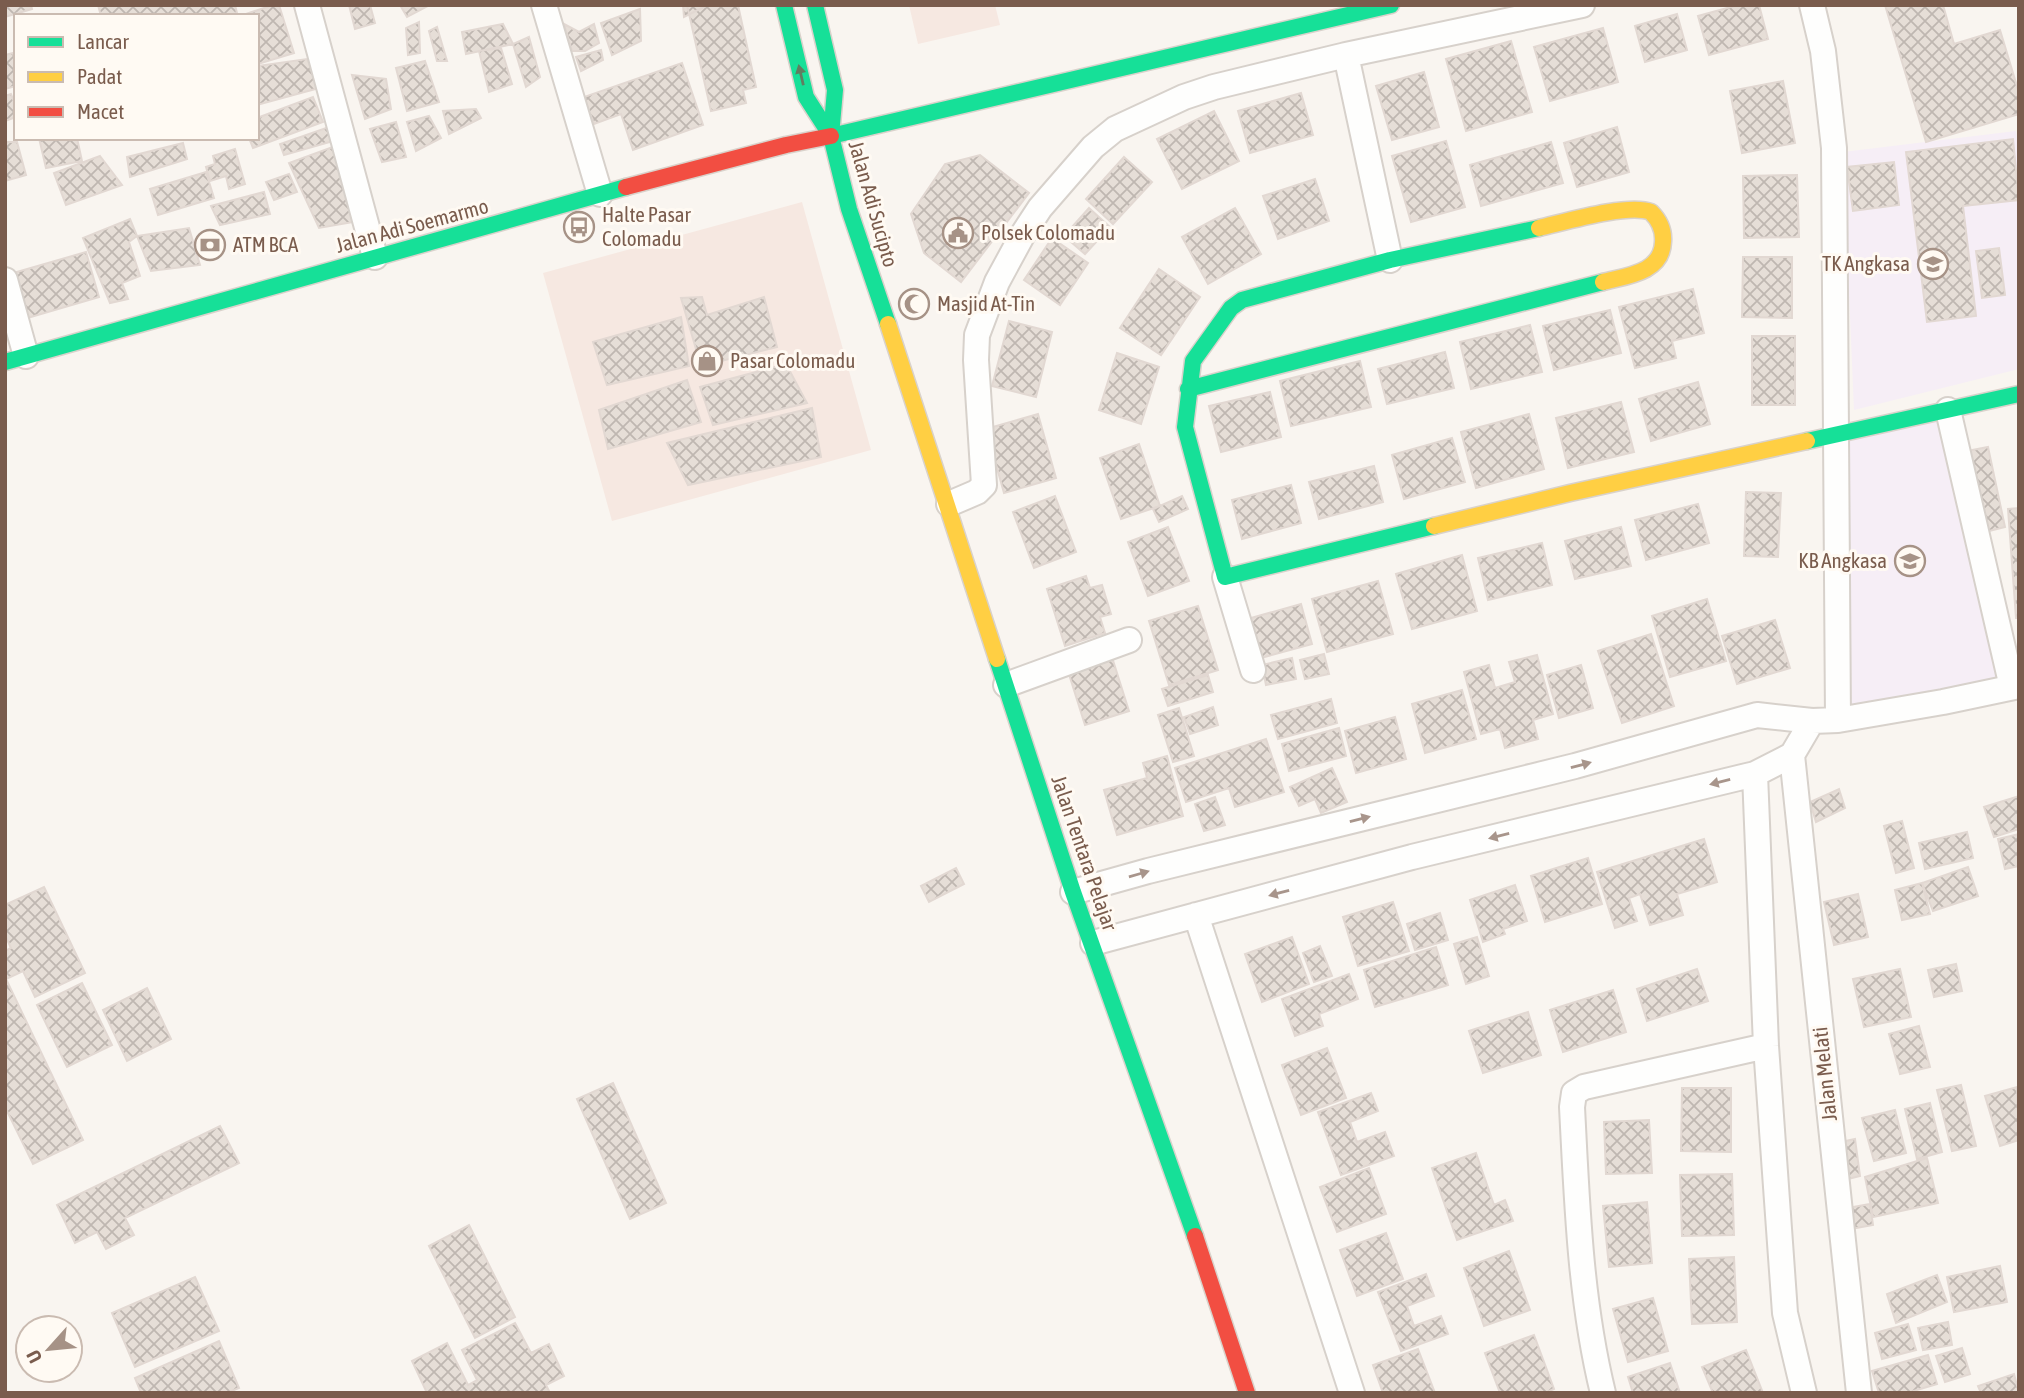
<svg xmlns="http://www.w3.org/2000/svg" width="2024" height="1398" font-family="'Asap Condensed',sans-serif">
  <defs>
    <pattern id="building-cross-hatch" width="8" height="8" patternUnits="userSpaceOnUse" patternTransform="scale(1.75)"><rect width="8" height="8" fill="#e6ded7"/><path d="M0 0l8 8M0 8l8-8" fill="none" stroke="#bfb7b1"/></pattern>
  </defs>
  <rect width="100%" height="100%" fill="#f9f5f0"/>
  <path fill="#f6e8e1" d="M909 5H995L1000 25 918 44Z
    M802 202 871 450 612 521 543 273Z"/>
  <path fill="#f6eef6" d="M2016 131 2019 160V369L1854 410 1843 152Z
    M1941 418 2003 680 1847 714 1843 443Z"/>
  <path fill="url(#building-cross-hatch)" stroke="#e2d8d2" stroke-width="2" d="M5 5H31L32 9 5 17Z
    M98 5H235L237 13 225 16H101Z
    M273 5H279L294 53 258 64 257 16 243 15Z
    M349 5H370L375 23 355 29Z
    M400 5H428V6L407 17Z
    M683 5H708L684 17Z
    M687 5H738L756 87 743 90 746 103 711 111Z
    M1738 5H1759L1768 39 1709 55 1698 16Z
    M1885 5H1943L1954 44 2000 30 2019 93V114L1926 142Z
    M640 9 641 41 612 55 601 23Z
    M1677 14 1687 50 1645 62 1635 26Z
    M419 22 420 53 408 55 406 28Z
    M503 24 513 44 466 54 462 32Z
    M564 24 579 32 594 24 599 43 585 51H572Z
    M437 27 447 61H437L429 31Z
    M1603 28 1618 82 1550 101 1534 47Z
    M529 37 540 77 526 87 513 44Z
    M1511 41 1532 112 1466 131 1446 59Z
    M501 48 512 84 489 92 479 51Z
    M601 50 603 60 581 71 576 57Z
    M13 53 16 64V86L5 89V55Z
    M307 59 319 88 257 105V66Z
    M425 61 439 102 407 111 396 68Z
    M682 63 703 125 633 150 621 114 594 124 584 97Z
    M1424 72 1439 127 1392 140 1376 86Z
    M352 75 386 79 391 109 365 119Z
    M1783 81 1795 143 1742 153 1730 91Z
    M1301 93 1313 135 1250 153 1238 111Z
    M11 94 16 107V117L5 121V96Z
    M313 97 323 122 253 148 249 138H257V118Z
    M476 109 481 118 449 134 443 111Z
    M1214 111 1239 161 1182 189 1157 139Z
    M429 116 441 138 416 151 407 122Z
    M396 122 406 157 382 162 370 129Z
    M329 127 333 141 284 155 280 144Z
    M1617 127 1629 172 1577 187 1564 143Z
    M39 138H77L82 161 46 168Z
    M2013 139 2019 200 1963 206 1976 316 1927 322 1906 152Z
    M1446 141 1465 207 1411 222 1392 156Z
    M5 142H17L26 175 5 181Z
    M1551 142 1563 183 1481 206 1470 165Z
    M183 143 187 159 130 177 127 157Z
    M338 145 359 221 319 228 289 163Z
    M235 149 245 184 229 189 226 176 210 181 206 167 215 164 213 156Z
    M980 155 1029 193 961 282 924 253 911 214 945 164Z
    M100 156 122 185 66 205 54 173Z
    M1124 157 1152 182 1113 224 1086 199Z
    M1894 162 1899 205 1853 211 1847 167Z
    M206 172 214 198 158 215 150 189Z
    M289 174 297 192 274 200 266 182Z
    M1797 175 1799 237 1744 238 1743 176Z
    M1315 179 1329 221 1278 239 1263 196Z
    M264 192 270 214 220 225 211 206Z
    M1089 208 1110 227 1085 254 1064 236Z
    M1235 208 1261 254 1208 284 1182 237Z
    M130 219 137 236 129 242 140 276 122 283 128 299 110 303 83 238Z
    M189 228 200 265 151 271 137 236Z
    M1052 238 1088 263 1060 305 1024 280Z
    M1999 248 2005 295 1982 298 1976 251Z
    M86 252 99 297 24 319 10 274Z
    M1743 257H1792V318L1742 317Z
    M1159 269 1200 297 1161 355 1120 328Z
    M1693 289 1704 333 1672 341 1676 358 1635 368 1619 307Z
    M702 297 707 315 764 297 777 347 701 366 681 298Z
    M1610 310 1621 353 1554 370 1543 326Z
    M681 317 689 366 607 385 593 342Z
    M1009 321 1052 332 1036 397 992 386Z
    M1530 325 1542 372 1471 389 1460 342Z
    M1752 336H1795V405H1752Z
    M1445 352 1454 388 1387 404 1378 369Z
    M1117 353 1159 367 1141 424 1099 410Z
    M1360 361 1371 407 1291 426 1280 381Z
    M786 364 807 403 713 425 700 387Z
    M687 380 701 422 608 449 599 410Z
    M1698 382 1710 424 1651 441 1639 399Z
    M1270 392 1281 437 1221 452 1209 406Z
    M1621 402 1634 452 1568 468 1556 418Z
    M812 408 821 457 688 485 667 443Z
    M1038 414 1056 478 1004 493 986 429Z
    M1529 414 1544 469 1476 488 1461 432Z
    M1452 438 1465 482 1404 499 1392 455Z
    M1139 444 1160 506 1121 519 1100 458Z
    M1988 447 2005 527 1985 532 1967 451Z
    M1374 466 1383 502 1319 519 1309 482Z
    M1291 485 1301 523 1242 539 1232 500Z
    M1746 492 1781 493 1778 557 1744 556Z
    M1055 496 1076 552 1034 568 1013 512Z
    M1182 496 1188 509 1159 522 1153 509Z
    M1698 504 1709 543 1646 560 1635 520Z
    M2019 508V618H2016L2008 509Z
    M1168 527 1189 581 1148 596 1128 542Z
    M1621 527 1631 566 1575 579 1565 541Z
    M1542 543 1552 585 1488 600 1478 558Z
    M1462 555 1477 611 1412 629 1396 574Z
    M1086 576 1090 588 1102 585 1111 614 1100 617 1105 633 1065 646 1047 589Z
    M1378 581 1393 634 1327 652 1312 599Z
    M1707 599 1726 661 1670 677 1652 616Z
    M1301 604 1312 644 1254 660 1244 620Z
    M1198 606 1218 670 1169 685 1149 621Z
    M1775 620 1790 668 1737 684 1722 636Z
    M1651 634 1674 706 1622 723 1598 651Z
    M1111 654 1129 711 1085 725 1067 668Z
    M1324 654 1329 674 1305 679 1300 660Z
    M1537 655 1553 714 1533 720 1538 739 1505 748 1500 729 1481 734 1464 672 1489 665 1495 688 1515 682 1509 662Z
    M1292 658 1296 679 1266 685 1262 665Z
    M1581 665 1593 708 1559 718 1547 675Z
    M1208 675 1213 692 1168 706 1162 689Z
    M1462 690 1476 739 1425 753 1412 704Z
    M1331 699 1337 723 1278 739 1271 715Z
    M1213 707 1218 725 1190 734 1184 717Z
    M1179 708 1194 756 1173 762 1158 715Z
    M1395 717 1406 759 1356 773 1345 731Z
    M1339 728 1346 756 1289 771 1282 744Z
    M1266 739 1284 792 1235 807 1229 788 1186 802 1175 768Z
    M1167 756 1183 816 1117 835 1104 790 1147 778 1143 763Z
    M1332 768 1347 802 1321 813 1315 799 1299 806 1290 787Z
    M1839 789 1845 808 1816 822 1810 802Z
    M2019 796V829L1994 837 1984 807Z
    M1215 797 1225 825 1204 831 1195 804Z
    M1902 821 1914 868 1896 873 1884 826Z
    M1967 832 1973 858 1925 869 1919 843Z
    M2019 834V866L2005 869 1998 839Z
    M1704 839 1717 882 1677 894 1683 915 1650 925 1640 894 1629 898 1637 921 1615 928 1597 872Z
    M1588 858 1602 904 1545 922 1531 876Z
    M1968 867 1978 896 1933 911 1922 883Z
    M956 868 964 884 929 902 921 886Z
    M1922 883 1930 914 1902 920 1895 890Z
    M1515 885 1527 921 1503 929 1505 934 1483 942 1470 900Z
    M44 887 85 973 35 997 23 971 6 979 83 1140 33 1164 5 1107V951L11 948 5 935V905Z
    M1858 894 1868 937 1834 945 1824 902Z
    M1393 902 1409 951 1358 966 1343 917Z
    M1440 913 1448 940 1415 950 1407 924Z
    M1292 937 1309 984 1262 1002 1245 954Z
    M1477 937 1489 976 1466 984 1454 944Z
    M1320 946 1332 976 1314 982 1303 953Z
    M1436 947 1448 985 1375 1007 1364 970Z
    M1956 964 1962 991 1934 997 1928 970Z
    M1697 969 1708 1001 1647 1021 1637 989Z
    M1900 969 1911 1017 1864 1027 1853 979Z
    M1349 974 1358 999 1319 1014 1323 1026 1295 1036 1282 999Z
    M82 983 112 1045 67 1067 37 1005Z
    M147 988 171 1039 127 1061 103 1010Z
    M1613 990 1626 1032 1563 1052 1550 1010Z
    M1528 1012 1541 1055 1483 1073 1469 1031Z
    M1919 1026 1930 1067 1900 1074 1889 1034Z
    M1327 1048 1346 1098 1301 1115 1282 1065Z
    M613 1083 666 1203 630 1219 577 1099Z
    M1961 1085 1976 1146 1952 1151 1937 1090Z
    M2017 1087 2019 1140 2000 1146 1985 1096Z
    M1682 1088H1731V1152L1681 1151Z
    M1371 1093 1378 1111 1350 1122 1357 1142 1385 1132 1394 1156 1341 1175 1318 1112Z
    M1930 1103 1942 1152 1917 1159 1905 1109Z
    M1895 1110 1906 1153 1874 1161 1862 1118Z
    M1649 1120 1652 1173 1606 1174 1604 1122Z
    M220 1126 239 1163 125 1218 134 1235 106 1249 97 1232 75 1243 57 1205Z
    M1855 1139 1860 1176 1844 1180 1836 1143Z
    M1476 1153 1494 1205 1505 1200 1513 1221 1457 1240 1432 1168Z
    M1927 1158 1938 1203 1873 1217 1865 1177Z
    M1369 1168 1386 1214 1337 1232 1320 1187Z
    M1732 1174 1734 1235 1682 1236 1680 1175Z
    M1647 1202 1652 1263 1609 1267 1603 1206Z
    M1870 1204 1873 1225 1845 1230 1842 1209Z
    M469 1225 515 1317 475 1338 429 1246Z
    M1386 1233 1403 1279 1357 1296 1340 1250Z
    M1509 1251 1530 1310 1484 1326 1464 1268Z
    M1734 1257 1737 1322 1692 1324 1689 1259Z
    M2000 1266 2007 1302 1954 1312 1947 1277Z
    M1426 1274 1434 1296 1407 1306 1414 1326 1441 1316 1448 1334 1401 1351 1378 1292Z
    M1937 1275 1947 1302 1896 1323 1887 1294Z
    M195 1277 219 1331 135 1367 112 1313Z
    M1653 1298 1668 1351 1628 1362 1613 1309Z
    M1948 1322 1952 1345 1923 1350 1918 1328Z
    M515 1323 531 1353 549 1344 564 1376 546 1385 550 1393H427L412 1361 447 1343 468 1385 477 1380 462 1350Z
    M1908 1324 1916 1350 1882 1359 1875 1333Z
    M1534 1335 1554 1389 1545 1393H1500L1485 1353Z
    M219 1341 239 1388 227 1393H141L135 1378Z
    M1962 1348 1970 1374 1945 1382 1936 1356Z
    M1418 1349 1435 1393H1383L1373 1365Z
    M1746 1350 1763 1393H1713L1702 1367Z
    M1928 1355 1937 1384 1907 1393H1879L1872 1371Z
    M1670 1363 1680 1393H1633L1628 1377Z
    M2014 1374 2019 1393H1981L1978 1386Z"/>
  <g fill="none" stroke-linecap="round" stroke-linejoin="round">
    <g stroke="#d7d1cb" stroke-width="28">
      <path id="street" d="M307 5 375 257
        M544 5 600 194
        M1812 5 1823 51 1834 148 1838 720
        M1346 55 1390 260
        M5 280 26 356
        M1948 410 2012 687
        M949 504 977 492 984 485 976 360 977 335 997 282 1023 234 1040 208 1093 147 1115 129 1184 97 1214 87 1346 55 1582 5
        M1225 577 1253 670
        M1006 685 1129 640
        M1792 755 1859 1393
        M1755 774 1766 1046 1785 1313 1804 1393
        M1073 892 1148 871 1575 766 1757 715 1812 721 1838 720 1943 702 2019 686
        M1196 915 1352 1393
        M1093 943 1412 857 1755 774 1792 755 1812 721
        M1603 1393C1580 1299 1577 1203 1572 1107L1574 1093 1584 1087 1766 1046"/>
    </g>
    <g stroke="#d9d2cb" stroke-width="19">
      <path id="fast" d="M784 5 806 97 831 136
        M815 5 835 90 831 136
        M831 136 1391 5
        M831 136 849 209 888 324
        M5 362 626 187
        M1188 389 1603 282
        M1807 441 2019 394
        M1434 526 1225 577 1185 427 1193 361 1231 308 1242 300 1390 260 1539 228
        M997 659 1073 892 1195 1236"/>
    </g>
    <g stroke="#d9d2cb" stroke-width="19">
      <path id="slow" d="M1539 228C1565 222 1628 203 1651 212 1659 220 1664 230 1663 242 1662 273 1626 276 1603 282
        M888 324 997 659
        M1434 526 1570 493 1807 441"/>
    </g>
    <g stroke="#d9d2cb" stroke-width="19">
      <path id="jam" d="M626 187 786 145 831 136
        M1195 1236 1247 1393"/>
    </g>
    <use href="#street" stroke="#fefefd" stroke-width="24"/>
    <use href="#fast" stroke="#16e098" stroke-width="16"/>
    <use href="#slow" stroke="#ffcf43" stroke-width="16"/>
    <use href="#jam" stroke="#f24e42" stroke-width="16"/>
  </g>
  <defs><path id="oneway-solid" d="M-6-.8H1V-3.2L6.5 0L1 3.2V.8H-6Z" transform="scale(1.75)"/></defs>
  <use fill="#617d60" href="#oneway-solid" transform="translate(801 75) rotate(-103)"/>
  <g fill="#a8958b">
    <use href="#oneway-solid" transform="translate(1581 765) rotate(-15)"/>
    <use href="#oneway-solid" transform="translate(1720 782) rotate(166)"/>
    <use href="#oneway-solid" transform="translate(1360 819) rotate(-14)"/>
    <use href="#oneway-solid" transform="translate(1499 836) rotate(166)"/>
    <use href="#oneway-solid" transform="translate(1139 874) rotate(-16)"/>
    <use href="#oneway-solid" transform="translate(1279 893) rotate(165)"/>
  </g>
  <defs>
    <g id="bus-ring" transform="scale(1.575)"><circle r="9.5" fill="#fffaf3" stroke="#a69286" stroke-width="1.5"/><path d="M-5-6H5V4H4V6H2V4H-2V6H-4V4H-5ZM-3.5-4V0h7V-4ZM-3.5 1.2v1.5H-2V1.2ZM2 1.2v1.5H3.5V1.2Z" fill="#a69286"/></g>
    <g id="civic-ring" transform="scale(1.575)"><circle r="9.5" fill="#fffaf3" stroke="#a69286" stroke-width="1.5"/><path d="M-.6-6.5H3V-4.5H.6V-3L4-1V1h2V6H-6V1h2V-1L-.6-3ZM-1.2 2.5V6h2.4V2.5Z" fill="#a69286"/></g>
    <g id="bank-ring" transform="scale(1.575)"><circle r="9.5" fill="#fffaf3" stroke="#a69286" stroke-width="1.5"/><path d="M-6-4H6V4H-6ZM0-2.3a2.3 2.3 0 1 0 0 4.6a2.3 2.3 0 1 0 0-4.6Z" fill="#a69286"/></g>
    <g id="school-ring" transform="scale(1.575)"><circle r="9.5" fill="#fffaf3" stroke="#a69286" stroke-width="1.5"/><path d="M0-5L7-2L0 1L-7-2ZM-4 1L0 2.5L4 1V4Q0 6-4 4Z" fill="#a69286"/></g>
    <g id="mosque-ring" transform="scale(1.575)"><circle r="9.5" fill="#fffaf3" stroke="#a69286" stroke-width="1.5"/><path d="M3.5-4.9A6 6 0 1 0 3.5 4.9A5 5 0 1 1 3.5-4.9Z" fill="#a69286"/></g>
    <g id="shop-ring" transform="scale(1.575)"><circle r="9.5" fill="#fffaf3" stroke="#a69286" stroke-width="1.5"/><path d="M-5-2.5h2.3a2.7 3.5 0 0 1 5.4 0H5L5.5 6h-11ZM-1.5-2.5h3a1.5 2.3 0 0 0-3 0Z" fill="#a69286"/></g>
  </defs>
  <g fill-rule="evenodd">
    <use href="#bus-ring" x="579" y="227"/>
    <use href="#civic-ring" x="958" y="233"/>
    <use href="#bank-ring" x="210" y="245"/>
    <use href="#school-ring" x="1933" y="264"/>
    <use href="#mosque-ring" x="914" y="304"/>
    <use href="#shop-ring" x="707" y="361"/>
    <use href="#school-ring" x="1910" y="561"/>
  </g>
  <g text-anchor="middle" stroke-width="6" stroke-linejoin="round" paint-order="stroke">
    <g font-size="21" fill="#7a5c4d" stroke="#fffaf3">
      <text transform="translate(873 204) rotate(74)" y="7">Jalan Adi Sucipto</text>
      <text transform="translate(412 226) rotate(-15)" y="7">Jalan Adi Soemarmo</text>
      <text transform="translate(1084 853) rotate(71)" y="7">Jalan Tentara Pelajar</text>
      <text transform="translate(1825 1074) rotate(-96)" y="7">Jalan Melati</text>
    </g>
    <g font-size="21" fill="#7a5c4d" stroke="#fffaf3" text-anchor="start">
      <text x="602" y="222">Halte Pasar<tspan x="602" dy="24">Colomadu</tspan></text>
      <text x="981" y="240">Polsek Colomadu</text>
      <text x="233" y="252">ATM BCA</text>
      <text x="1910" y="271" text-anchor="end">TK Angkasa</text>
      <text x="937" y="311">Masjid At-Tin</text>
      <text x="730" y="368">Pasar Colomadu</text>
      <text x="1887" y="568" text-anchor="end">KB Angkasa</text>
    </g>
  </g>
  <rect width="2024" height="1398" fill="none" stroke="#7a5c4d" stroke-width="14"/>
  <rect x="14" y="14" width="245" height="126" fill="#fffaf3" stroke="#cabbb1" stroke-width="2"/>
  <rect x="28" y="37" width="35" height="10" fill="#16e098" stroke="#cabbb1" stroke-width="2"/>
  <text x="77" y="49" font-size="21" fill="#7a5c4d">Lancar</text>
  <rect x="28" y="72" width="35" height="10" fill="#ffcf43" stroke="#cabbb1" stroke-width="2"/>
  <text x="77" y="84" font-size="21" fill="#7a5c4d">Padat</text>
  <rect x="28" y="107" width="35" height="10" fill="#f24e42" stroke="#cabbb1" stroke-width="2"/>
  <text x="77" y="119" font-size="21" fill="#7a5c4d">Macet</text>
  <g transform="translate(49 1349) rotate(243)"><circle r="33" fill="#fffaf3" stroke="#cabbb1" stroke-width="2"/>
  <path d="M0-5L12 26L0 18L-12 26Z" fill="#a69286"/>
  <text y="-10" font-size="19" font-weight="bold" text-anchor="middle" fill="#7a5c4d">U</text>
  </g>
</svg>
